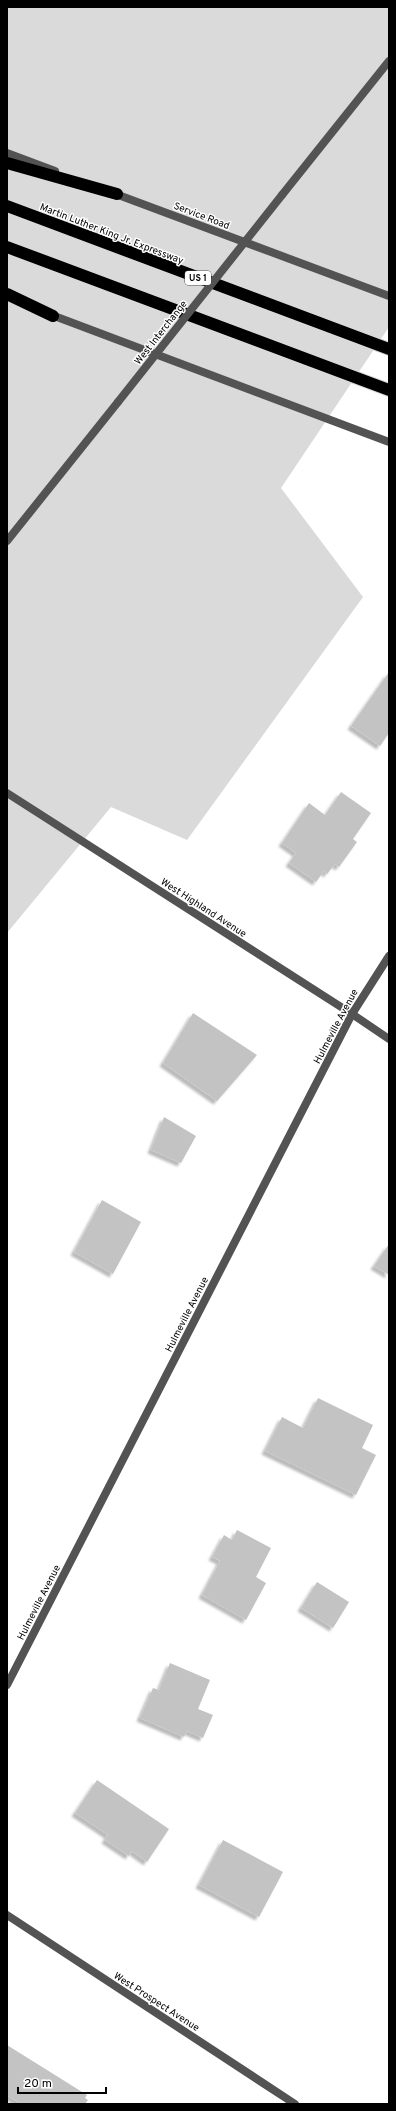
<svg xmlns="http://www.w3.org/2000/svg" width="396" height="2111" font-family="Overpass,sans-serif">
  <defs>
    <filter id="shadow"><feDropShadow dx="-3.5" dy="3.5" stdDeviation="1" flood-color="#0004"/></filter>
  </defs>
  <rect width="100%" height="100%" fill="#fff"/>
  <path fill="#dadada" d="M7 7H389V327L281 488 363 597 187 840 111 807 7 933Z"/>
  <path fill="#c3c3c3" filter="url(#shadow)" d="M389 672V733L380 746 351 726Z
    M341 792 371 813 353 839 357 842 339 867 335 864 327 874 324 871 316 882 289 863 296 853 282 843 309 803 325 815Z
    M193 1013 257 1055 217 1101 163 1063Z
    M164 1117 196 1136 181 1163 151 1150Z
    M102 1200 141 1222 113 1274 74 1252Z
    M389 1244V1275L374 1266Z
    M318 1398 373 1425 362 1448 376 1455 356 1495 265 1451 282 1417 303 1428Z
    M237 1530 271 1548 256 1577 266 1583 246 1620 202 1595 220 1561 212 1557 224 1535 232 1540Z
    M317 1582 349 1602 333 1628 301 1608Z
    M170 1663 210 1680 198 1709 213 1715 203 1738 187 1731 184 1737 140 1718 153 1688 159 1690Z
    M97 1780 169 1829 147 1862 132 1851 129 1856 105 1840 108 1835 75 1813Z
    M223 1840 283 1872 259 1917 199 1885Z
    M7 2045 87 2095 85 2098 88 2100 85 2104H21L7 2095Z"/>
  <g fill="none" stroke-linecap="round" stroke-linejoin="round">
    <g stroke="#dbdbdb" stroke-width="14">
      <path id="motorway" d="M7 163 117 194
        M7 206 389 349
        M7 247 389 390
        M7 294 53 316"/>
    </g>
    <path stroke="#535353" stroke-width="8" d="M352 1014 389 1039
      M7 1915 295 2104"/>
    <path stroke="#535353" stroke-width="8" d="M7 153 55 171
      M113 193 389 296
      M282 195 389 61
      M49 314 389 442
      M7 541 118 402
      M7 793 352 1014
      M7 1685 352 1014 389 956"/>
    <use href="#motorway" stroke="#000" stroke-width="12"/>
    <path stroke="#535353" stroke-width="8" d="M118 402 282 195"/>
  </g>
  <g text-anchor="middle" stroke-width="3" stroke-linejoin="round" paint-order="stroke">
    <rect fill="#fff" stroke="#4c4c4c" stroke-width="1" x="185" y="271" width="26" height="14" rx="3"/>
    <g font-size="9" font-weight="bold" fill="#000">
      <text x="198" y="281">US 1</text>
    </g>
    <g font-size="10" fill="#000" stroke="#fff">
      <text transform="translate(202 215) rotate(21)" y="4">Service Road</text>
      <text transform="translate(112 233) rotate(21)" y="4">Martin Luther King Jr. Expressway</text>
      <text transform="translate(160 332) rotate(-52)" y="4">West Interchange</text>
      <text transform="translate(204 907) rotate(33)" y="4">West Highland Avenue</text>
      <text transform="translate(335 1026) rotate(-62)" y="4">Hulmeville Avenue</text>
      <text transform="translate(186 1314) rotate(-63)" y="4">Hulmeville Avenue</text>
      <text transform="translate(38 1602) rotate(-63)" y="4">Hulmeville Avenue</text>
      <text transform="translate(157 2001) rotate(33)" y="4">West Prospect Avenue</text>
    </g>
  </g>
  <rect width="396" height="2111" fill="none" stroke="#000000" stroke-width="16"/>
  <path d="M18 2087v6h88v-6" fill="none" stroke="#000000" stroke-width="2"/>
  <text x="24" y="2087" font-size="12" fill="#000000" stroke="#ffffff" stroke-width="3" paint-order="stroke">20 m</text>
</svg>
